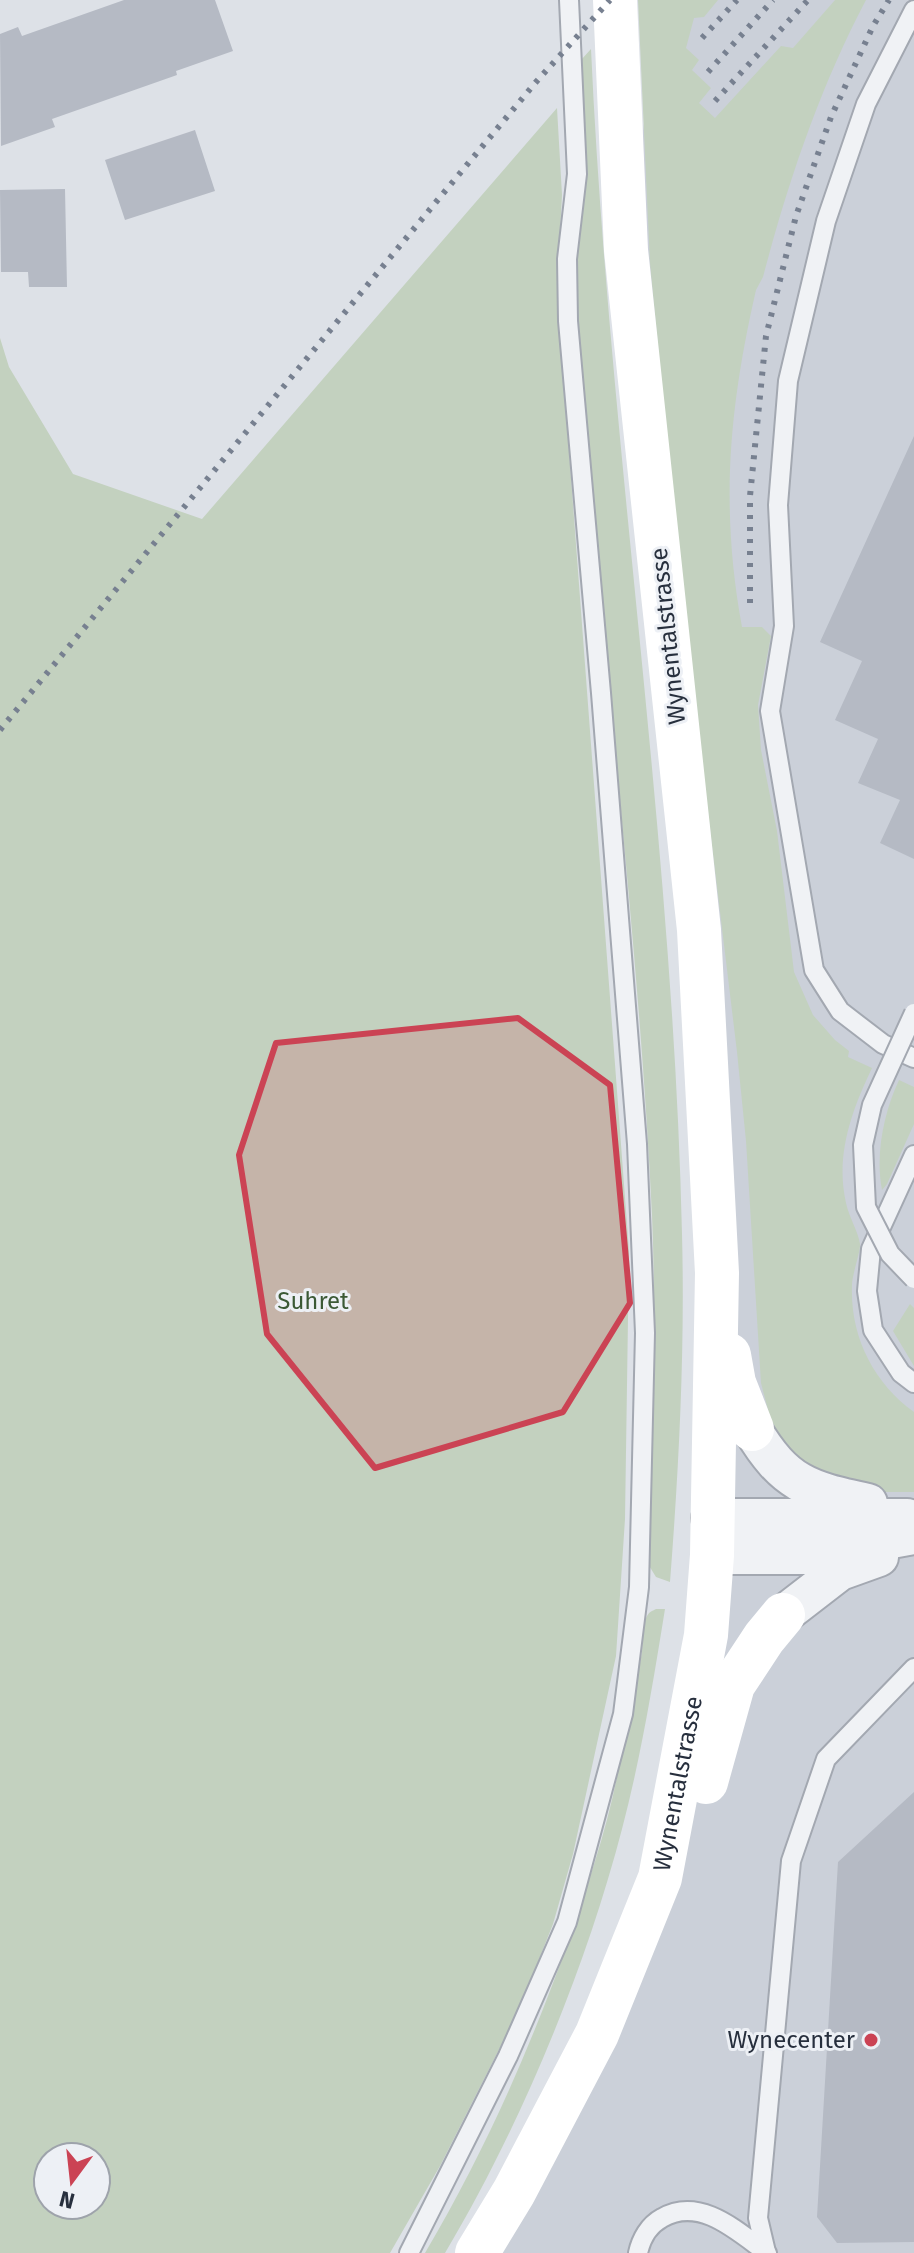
<svg xmlns="http://www.w3.org/2000/svg" width="914" height="2253" font-family="'Fira Sans',sans-serif">
  <rect width="100%" height="100%" fill="#dde1e7"/>
  <path fill="#cbd0d9" d="M703 0H914V2253H477L660 1878 725 1271 626 250 654 53Z"/>
  <path fill="#c3d1bf" fill-rule="evenodd" d="M638 0H718L704 17 694 18 686 48 699 60 692 70 711 88 699 103 715 118 781 46 793 48 835 0H866C820 87 788 182 763 277L756 290C729 408 720 507 742 627H762L771 636 758 705 761 750 777 831 794 972 813 1015 835 1040 849 1051 848 1057 872 1068C852 1110 835 1155 846 1203 849 1217 858 1231 860 1244 861 1250 852 1275 852 1285 850 1336 873 1382 914 1412V1492H874L805 1470 774 1433 761 1383 746 1141 737 1052 684 614 650 263Z
    M591 49C609 445 673 838 682 1234 685 1350 679 1466 670 1582L656 1577 648 1564C652 1448 657 1331 652 1215 637 903 594 592 574 280L584 195 581 60Z
    M557 108 562 195 557 291 629 1251 625 1519 616 1656 573 1854 553 1924 519 2010 440 2166 390 2253H0V338L9 367 73 474 202 519ZM48 2157H96V2205H48Z
    M899 1080 914 1087V1124L887 1184 882 1190C875 1154 884 1112 899 1080Z
    M910 1304 914 1308V1366L893 1331Z
    M656 1609H665C653 1683 641 1757 622 1829 585 1971 520 2127 445 2253H425C485 2151 529 2051 569 1940 587 1887 606 1832 617 1777 626 1735 635 1694 642 1652 643 1641 641 1625 647 1616 649 1612 652 1611 656 1609Z"/>
  <path fill="#b5bac4" d="M124 0H215L233 51 176 71 177 75 52 119 55 127 1 146 0 34 18 27 22 36Z
    M195 130 215 191 125 220 105 160Z
    M65 189 67 287H29L28 272H1L0 190Z
    M914 436V859L880 843 900 800 858 783 878 739 835 720 862 661 820 642Z
    M914 1792V2242L837 2243 817 2217 838 1862Z"/>
  <g fill="none" stroke-linecap="round" stroke-linejoin="round">
    <g stroke="#a3a8b1" stroke-width="22">
      <path id="service" d="M914 10 866 104 826 221 788 381 778 505 784 626 770 711 814 970 840 1011 883 1044 914 1058
        M914 1155 871 1249 867 1291 873 1330 901 1373 914 1383
        M766 2252 758 2218 791 1861 826 1759 914 1668
        M409 2253 508 2056 567 1922 623 1714 639 1587 645 1333 637 1144 601 693 568 321 567 259 577 174 569 0
        M638 2253C641 2239 649 2225 662 2218 700 2196 737 2231 767 2253"/>
    </g>
    <g stroke="#a3a8b1" stroke-width="42">
      <path id="minor" d="M752 1429C785 1484 807 1490 868 1503
        M711 1518H907
        M712 1555H804L914 1535
        M783 1615 840 1571 879 1557"/>
    </g>
    <use href="#service" stroke="#f0f2f5" stroke-width="18"/>
    <use href="#minor" stroke="#f0f2f5" stroke-width="38"/>
    <g stroke="#fff" stroke-width="44">
      <path d="M729 1355 734 1383 752 1429"/>
      <path d="M706 1782 733 1685 764 1638 783 1615"/>
      <path id="s1" d="M477 2253 514 2192 597 2034 660 1878 706 1635 712 1555 717 1273 699 930 626 250 615 0"/>
    </g>
    <path stroke="#778090" stroke-width="6" stroke-dasharray="4 8" stroke-linecap="butt" d="M702 38 737 0
      M708 72 773 0
      M715 101 808 0
      M750 603V496L766 336 796 216 831 117 873 26 889 0
      M0 730 436 202 536 82 610 0"/>
    <g stroke="#a3a8b1" stroke-width="22" stroke-linecap="butt">
      <path id="service-bridge" d="M914 1013 872 1105 863 1145 866 1207 890 1254 914 1279"/>
    </g>
    <use href="#service-bridge" stroke="#f0f2f5" stroke-width="18"/>
  </g>
  <path fill="#cb4354" fill-opacity="0.2" stroke="#cb4354" stroke-width="6" stroke-linejoin="round" d="M518 1018 610 1085 630 1303 563 1412 375 1468 267 1334 239 1155 276 1043Z"/>
  <circle fill="#cb4354" stroke="#edf0f5" stroke-width="3" cx="871" cy="2040" r="8"/>
  <g text-anchor="middle" stroke-width="6" stroke-linejoin="round" paint-order="stroke">
    <g font-size="24" fill="#272f3d" stroke="#edf0f5">
      <text transform="translate(668 636) rotate(-96)" y="8">Wynentalstrasse</text>
      <text dy="8" stroke="none"><textPath href="#s1" startOffset="514">Wynentalstrasse</textPath></text>
    </g>
    <g font-size="24" fill="#3b5935" stroke="#edf0f5">
      <text x="313" y="1309">Suhret</text>
    </g>
    <g font-size="24" fill="#272f3d" stroke="#edf0f5" text-anchor="end">
      <text x="855" y="2048">Wynecenter</text>
    </g>
  </g>
  <g transform="translate(72 2181) rotate(195)"><circle r="38" fill="#edf0f5" stroke="#9ea3ab" stroke-width="2"/>
  <path d="M0-6L14 30L0 20L-14 30Z" fill="#cb4354"/>
  <text y="-12" font-size="22" font-weight="bold" text-anchor="middle" fill="#272f3d">N</text>
  </g>
</svg>
